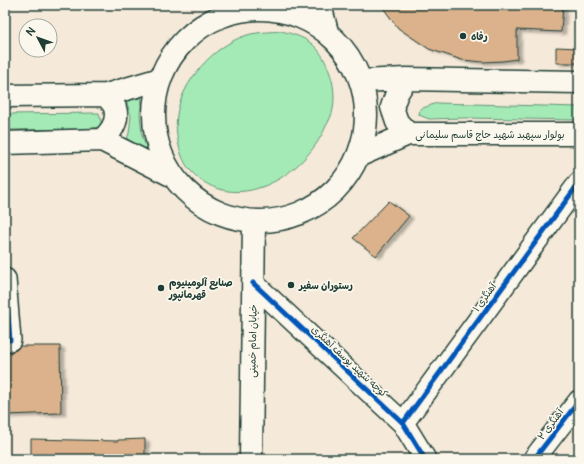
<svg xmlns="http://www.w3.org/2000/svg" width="584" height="464" font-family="Pangolin,'Playpen Sans Arabic',sans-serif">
  <defs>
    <filter id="shadow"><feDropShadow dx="4.5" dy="2.5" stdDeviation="1" flood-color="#0004"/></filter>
  </defs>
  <rect width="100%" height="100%" fill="#f5e9d9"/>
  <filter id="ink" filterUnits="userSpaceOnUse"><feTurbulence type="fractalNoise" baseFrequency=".025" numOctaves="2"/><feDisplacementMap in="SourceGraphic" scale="8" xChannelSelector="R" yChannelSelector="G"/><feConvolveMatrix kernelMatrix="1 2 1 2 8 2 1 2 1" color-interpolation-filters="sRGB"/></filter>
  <g filter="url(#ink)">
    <path fill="#a4eab6" stroke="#629475" d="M281 31C307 37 320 45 329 71 334 83 335 97 333 109 332 115 329 121 326 126 305 176 234 219 190 170 182 161 179 148 177 136 176 127 176 118 178 109 186 76 218 42 251 34 260 32 271 32 281 31Z
      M142 98 140 114 142 136 147 149 126 142 129 133 131 116 126 100Z
      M437 103 579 107V120L465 118 429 119 419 115 420 109Z
      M99 113 102 126 90 129 5 130V114Z"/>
    <path fill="#dbb28c" stroke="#1f3d34" filter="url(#shadow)" d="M381 5H563L561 32 517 30V59L503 61 483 62 462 60 429 49 398 28Z
      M556 47 579 48V63H556Z
      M389 201 409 216 376 256 353 238Z
      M20 346H60L61 413 6 415 8 406H5V351L11 352 16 350Z
      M31 439 118 441V440L145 439V459H31Z"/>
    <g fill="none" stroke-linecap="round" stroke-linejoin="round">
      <g stroke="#1f3d34" stroke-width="24">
        <path id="street" d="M5 279 10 340
          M253 283 403 423 425 459
          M403 423 579 183
          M534 459 579 401"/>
      </g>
      <g stroke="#1f3d34" stroke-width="25">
        <path id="secondary" d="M251 459 254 222"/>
      </g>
      <g stroke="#1f3d34" stroke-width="25">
        <path id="primary" d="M320 5 327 32
          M154 115a106 106 0 1 1 212 0a106 106 0 1 1-212 0Z
          M406 79 397 93 392 107 397 122 408 134
          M361 81 406 79 579 82
          M5 96 106 95 160 79
          M102 140C111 132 119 121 115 108 114 104 109 99 106 95
          M5 143 102 140 171 175
          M358 156 408 134H579"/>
      </g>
      <use href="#street" stroke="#fbf7ec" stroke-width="21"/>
      <use href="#secondary" stroke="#fbf7ec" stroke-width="22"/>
      <use href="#primary" stroke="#fbf7ec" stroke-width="22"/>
      <g stroke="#fbf7ec" stroke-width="8">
        <path id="cycleway" d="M5 279 10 340
          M253 283 403 423 425 459
          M403 423 579 183
          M534 459 579 401"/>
      </g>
      <use href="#cycleway" stroke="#0057b8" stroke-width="5"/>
    </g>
  </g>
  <g fill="#1f3d34" stroke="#fbf7ec" stroke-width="1.5">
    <circle cx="463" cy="36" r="4"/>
    <circle cx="291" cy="285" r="4"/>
    <circle cx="161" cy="288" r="4"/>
  </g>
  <g text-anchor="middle" stroke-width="3.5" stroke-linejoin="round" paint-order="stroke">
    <g font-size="10" font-weight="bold" fill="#1f3d34" stroke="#fbf7ec" text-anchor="start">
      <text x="471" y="40">رفاه</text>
      <text x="169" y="286">صنایع آلومینیوم<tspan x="169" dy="12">قهرمانپور</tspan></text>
      <text x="299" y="289">رستوران سفیر</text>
    </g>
    <g font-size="10" fill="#1f3d34" stroke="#fbf7ec">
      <text x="490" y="138">بولوار سپهبد شهید حاج قاسم سلیمانی</text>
      <text transform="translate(484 297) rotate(-54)" y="4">آهنگری ۱</text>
      <text transform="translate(252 341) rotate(-89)" y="4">خیابان امام خمینی</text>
      <text transform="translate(350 361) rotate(43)" y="4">کوچه شهید یوسف آهنگری</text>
      <text transform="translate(550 424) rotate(-53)" y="4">آهنگری ۲</text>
    </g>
  </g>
  <rect width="584" height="464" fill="none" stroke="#fbf7ec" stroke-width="20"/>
  <rect x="10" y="10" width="564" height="444" fill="none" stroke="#1f3d34" stroke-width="1.5" filter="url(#ink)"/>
  <g transform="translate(38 38) rotate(311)"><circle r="19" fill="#fbf7ec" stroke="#a3ada2"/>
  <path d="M0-3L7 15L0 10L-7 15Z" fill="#1f3d34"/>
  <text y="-6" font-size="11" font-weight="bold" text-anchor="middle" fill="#1f3d34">N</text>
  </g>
</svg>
